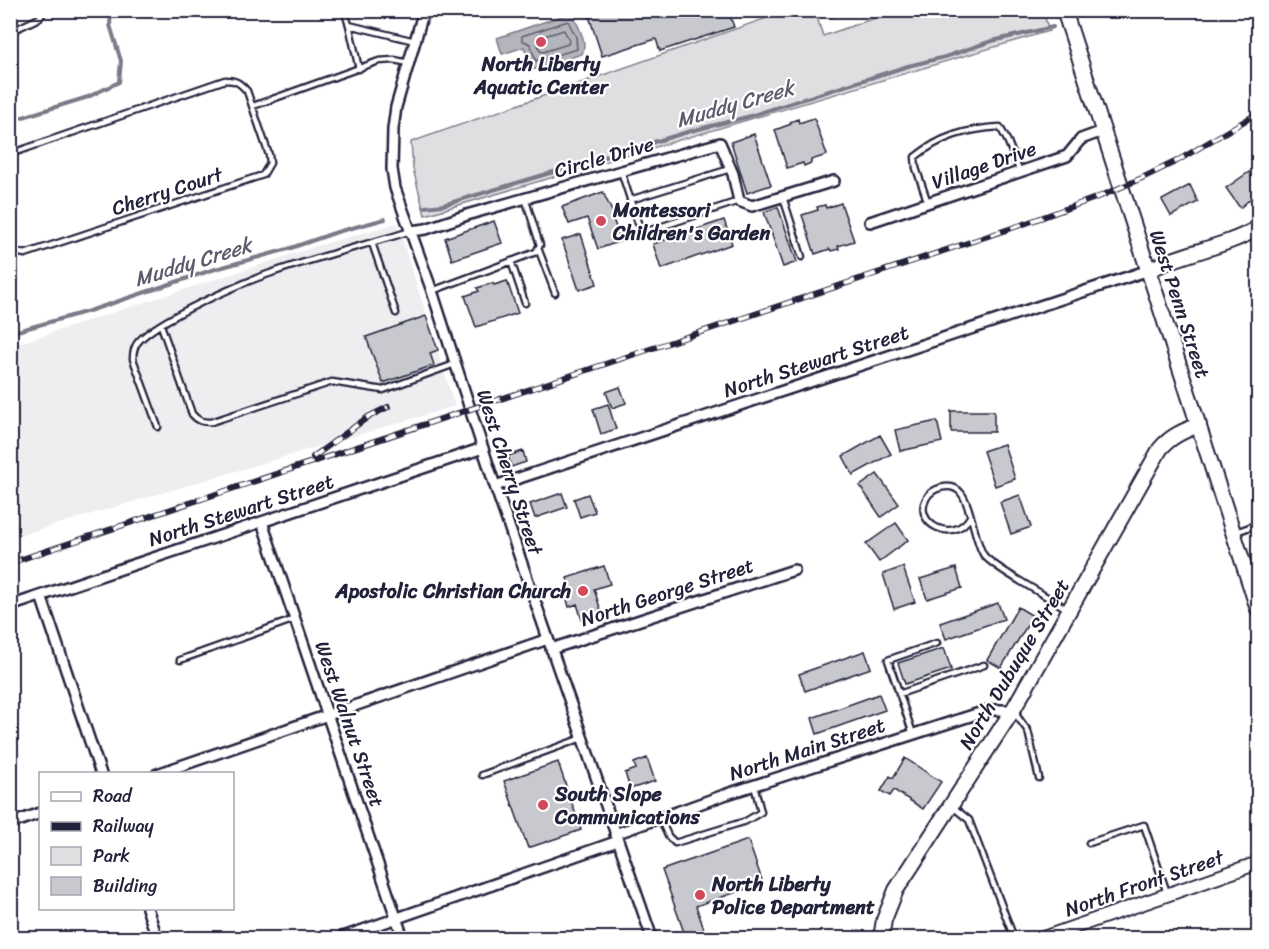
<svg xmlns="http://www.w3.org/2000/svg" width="1269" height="949" font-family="Sriracha,sans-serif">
  <rect width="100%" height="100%" fill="#fff"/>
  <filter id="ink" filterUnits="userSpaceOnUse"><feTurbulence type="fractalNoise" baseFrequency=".0167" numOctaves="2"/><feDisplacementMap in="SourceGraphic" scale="12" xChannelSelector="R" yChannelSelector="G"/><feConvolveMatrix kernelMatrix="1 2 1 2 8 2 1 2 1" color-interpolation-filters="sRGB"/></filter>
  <g filter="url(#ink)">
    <path fill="#eeeef1" d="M397 223 455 406 11 538V346L317 246Z"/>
    <path fill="#dfdfe2" stroke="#80808e" stroke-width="1.5" d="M898 10 1043 11 1049 31 425 215 413 169 411 142 787 11H815L823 36Z"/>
    <path fill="#b4b4bc" stroke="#7a7a88" stroke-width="1.5" d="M567 14 574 17C579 28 588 43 582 54L532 70 524 47 502 54 497 38Z"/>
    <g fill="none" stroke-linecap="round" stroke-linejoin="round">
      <path stroke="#5c5c6f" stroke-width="1.5" d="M568 21 576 37 577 49 536 61 530 44 522 40V36Z
        M564 30 569 40 568 44 543 52 540 51 537 41 538 38Z"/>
      <path stroke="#7a7a88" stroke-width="4" d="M10 121 88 97 119 82 121 61 110 25 111 10
        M425 207 443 205 691 131 747 117 908 66 945 57 992 41 1053 27
        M10 333 89 311 212 270 288 249 337 232 385 219"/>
    </g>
    <path fill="#c8c8cf" stroke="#22223b" stroke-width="1.5" d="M587 10H728L734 27 660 51 656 39 602 56Z
      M814 118 827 155 811 160V163L804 166 803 163 787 168 775 130 791 124 790 122 798 119 799 123Z
      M754 134 771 185 747 193 731 142Z
      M1249 172 1258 185V192L1240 208 1226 188Z
      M1190 185 1198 202 1171 216 1162 200Z
      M603 192 615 218 613 219 621 241 598 249 587 218 569 224 562 207Z
      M841 203 854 241 838 246 839 249 831 251 830 249 815 254 802 215 818 210 817 207 825 205 826 208Z
      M778 207 797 262 783 267 764 212Z
      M724 220 732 244 661 269 653 244Z
      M494 221 502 243 452 260 445 238Z
      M581 234 597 284 579 290 562 240Z
      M507 281 518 313 476 327 465 296 479 291 477 288 493 283 494 285Z
      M426 316 438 350 430 353 434 365 383 383 366 337Z
      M620 387 626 403 612 408 606 392Z
      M608 404 616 429 601 434 593 409Z
      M951 411H994V432H951Z
      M937 421 942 442 900 451 895 430Z
      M880 435 891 454 853 475 843 456Z
      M1004 444 1015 479 995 486 983 451Z
      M523 451 526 462 511 467 508 456Z
      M877 474 899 504 881 517 860 486Z
      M562 493 567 507 535 518 530 504Z
      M588 494 595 512 580 517 574 499Z
      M1020 495 1031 527 1011 534 1000 502Z
      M896 523 908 540 879 562 866 544Z
      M604 566 610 584 594 589 602 614 582 620 577 604 569 607 566 596 572 594 567 578Z
      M903 567 915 602 894 609 883 574Z
      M956 568 962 588 927 599 920 579Z
      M998 603 1004 619 946 639 940 623Z
      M1018 607 1033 616 1001 668 987 660Z
      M944 648 951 669 905 684 898 663Z
      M865 651 871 668 805 691 799 674Z
      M879 694 885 710 817 734 812 718Z
      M647 758 655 781 630 789 625 773 636 769 634 763Z
      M905 758 941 782 923 809 894 790 890 796 881 791 890 776 893 778Z
      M558 762 581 830 528 848 504 781Z
      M748 840 763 883 696 906 706 935 696 938H686L662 870Z"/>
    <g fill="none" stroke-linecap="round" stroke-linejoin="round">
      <g stroke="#22223b" stroke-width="9">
        <path id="service" d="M344 10 349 25 415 41
          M832 13 839 10
          M349 25 359 69
          M10 32 39 18 45 10
          M253 106 379 61 394 60 409 63
          M10 154 225 80C236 80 240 83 247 91L269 155 270 163 263 175 25 254 10 251
          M621 171 638 223 642 230 648 231 739 201
          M783 197 802 257
          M630 200 730 169
          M928 203 916 168 915 157C941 136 967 129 1000 127L1008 142 1020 172
          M372 243 396 313
          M538 248 555 293
          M511 261 525 303
          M432 291 536 252 540 245 525 198
          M161 325 192 414C198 421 202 422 211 422L332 382 383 390 455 364
          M158 427 133 359C133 353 134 347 138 342 157 320 241 283 271 273 317 257 365 245 411 231
          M970 517C953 545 913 523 926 499 932 487 952 482 961 493 971 505 974 538 983 554 990 566 1052 599 1067 609
          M1236 532 1258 524
          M180 660 295 619
          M899 694 984 665
          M1014 712 1028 731 1039 778
          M913 734 888 660 937 643
          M482 775 582 738
          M953 807 969 820 1014 938
          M660 818 668 836 675 843 746 821 761 812 754 785
          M1089 843 1144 825 1167 893"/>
      </g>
      <g stroke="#22223b" stroke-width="14">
        <path id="minor" d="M424 10 396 107 393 129 392 169 395 188 432 291 495 486 652 938
          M870 222 1067 156 1081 139 1103 131
          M411 231 426 229 470 214 720 143 733 174 739 201 752 206 834 181
          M495 486 1149 270
          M262 522 403 938
          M41 596 101 774
          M10 606 483 448
          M551 649 794 570
          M157 774 548 639
          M10 824 40 813
          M615 834 727 794 989 710H1013
          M147 908 157 938
          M340 938 618 841"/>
      </g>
      <g stroke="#22223b" stroke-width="16">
        <path id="tertiary" d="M1043 938 1258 863"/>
      </g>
      <g stroke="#22223b" stroke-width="18">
        <path id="secondary" d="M1064 10 1258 609
          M1149 270C1184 252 1224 248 1258 228
          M881 938 884 920 896 890 1013 710 1160 449C1171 436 1183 431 1199 425"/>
      </g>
      <use href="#service" stroke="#fff" stroke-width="4.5"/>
      <use href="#minor" stroke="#fff" stroke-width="9"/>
      <use href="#tertiary" stroke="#fff" stroke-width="12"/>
      <use href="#secondary" stroke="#fff" stroke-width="14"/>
      <g stroke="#22223b" stroke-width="6">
        <path id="rail" d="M313 457 368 417 388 407
          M10 563 1021 225 1101 196 1142 178 1177 161 1258 113"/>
      </g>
      <use href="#rail" stroke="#fff" stroke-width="4" stroke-dasharray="11" stroke-linecap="butt"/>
    </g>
  </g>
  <g fill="#d1495b" stroke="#fff" stroke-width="2">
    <circle cx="541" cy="42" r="6"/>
    <circle cx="601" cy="221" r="6"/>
    <circle cx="583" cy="591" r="6"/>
    <circle cx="543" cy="805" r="6"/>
    <circle cx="700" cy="895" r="6"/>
  </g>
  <g text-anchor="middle" stroke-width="4.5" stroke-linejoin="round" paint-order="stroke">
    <g font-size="20" font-weight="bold" fill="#22223b" stroke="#fff" text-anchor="start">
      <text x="541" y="71" text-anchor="middle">North Liberty<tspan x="541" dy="23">Aquatic Center</tspan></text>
      <text x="613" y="217">Montessori<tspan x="613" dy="23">Children's Garden</tspan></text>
      <text x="571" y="598" text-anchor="end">Apostolic Christian Church</text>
      <text x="555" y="801">South Slope<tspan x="555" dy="23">Communications</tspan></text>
      <text x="712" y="891">North Liberty<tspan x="712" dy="23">Police Department</tspan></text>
    </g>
    <g font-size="20" fill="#22223b" stroke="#fff">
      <text transform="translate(604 157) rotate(-16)" y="7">Circle Drive</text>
      <text transform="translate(984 165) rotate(-19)" y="7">Village Drive</text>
      <text transform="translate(167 191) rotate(-18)" y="7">Cherry Court</text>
      <text transform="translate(1180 304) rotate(72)" y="7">West Penn Street</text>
      <text transform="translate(816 361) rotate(-18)" y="7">North Stewart Street</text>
      <text transform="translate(510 472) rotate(72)" y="7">West Cherry Street</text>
      <text transform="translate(241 510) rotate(-18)" y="7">North Stewart Street</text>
      <text transform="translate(667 592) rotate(-18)" y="7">North George Street</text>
      <text transform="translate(1014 664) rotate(-59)" y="7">North Dubuque Street</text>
      <text transform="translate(350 724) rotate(71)" y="7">West Walnut Street</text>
      <text transform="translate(807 749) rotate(-18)" y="7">North Main Street</text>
      <text transform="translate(1144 883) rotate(-19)" y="7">North Front Street</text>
    </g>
    <g font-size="21" font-style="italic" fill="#5c5c6f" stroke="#fff">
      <text transform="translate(735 104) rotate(-16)" y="7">Muddy Creek</text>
      <text transform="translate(193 262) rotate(-17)" y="7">Muddy Creek</text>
    </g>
  </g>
  <rect width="1269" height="949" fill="none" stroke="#fff" stroke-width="36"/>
  <rect x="18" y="18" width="1233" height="913" fill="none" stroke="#22223b" stroke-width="2" filter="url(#ink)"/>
  <rect x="39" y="772" width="195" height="138" fill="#ffffff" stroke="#a7a7b1" stroke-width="1.5"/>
  <rect x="51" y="792" width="30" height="9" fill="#ffffff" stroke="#a7a7b1" stroke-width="1.5"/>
  <text x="93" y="802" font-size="18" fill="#22223b">Road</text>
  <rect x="51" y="822" width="30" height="9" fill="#22223b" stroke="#a7a7b1" stroke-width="1.5"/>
  <text x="93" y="832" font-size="18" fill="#22223b">Railway</text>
  <rect x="51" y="847" width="30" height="18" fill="#dfdfe2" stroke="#a7a7b1" stroke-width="1.5"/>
  <text x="93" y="862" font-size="18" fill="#22223b">Park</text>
  <rect x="51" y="877" width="30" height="18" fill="#c8c8cf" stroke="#a7a7b1" stroke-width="1.5"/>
  <text x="93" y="892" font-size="18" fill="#22223b">Building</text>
</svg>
